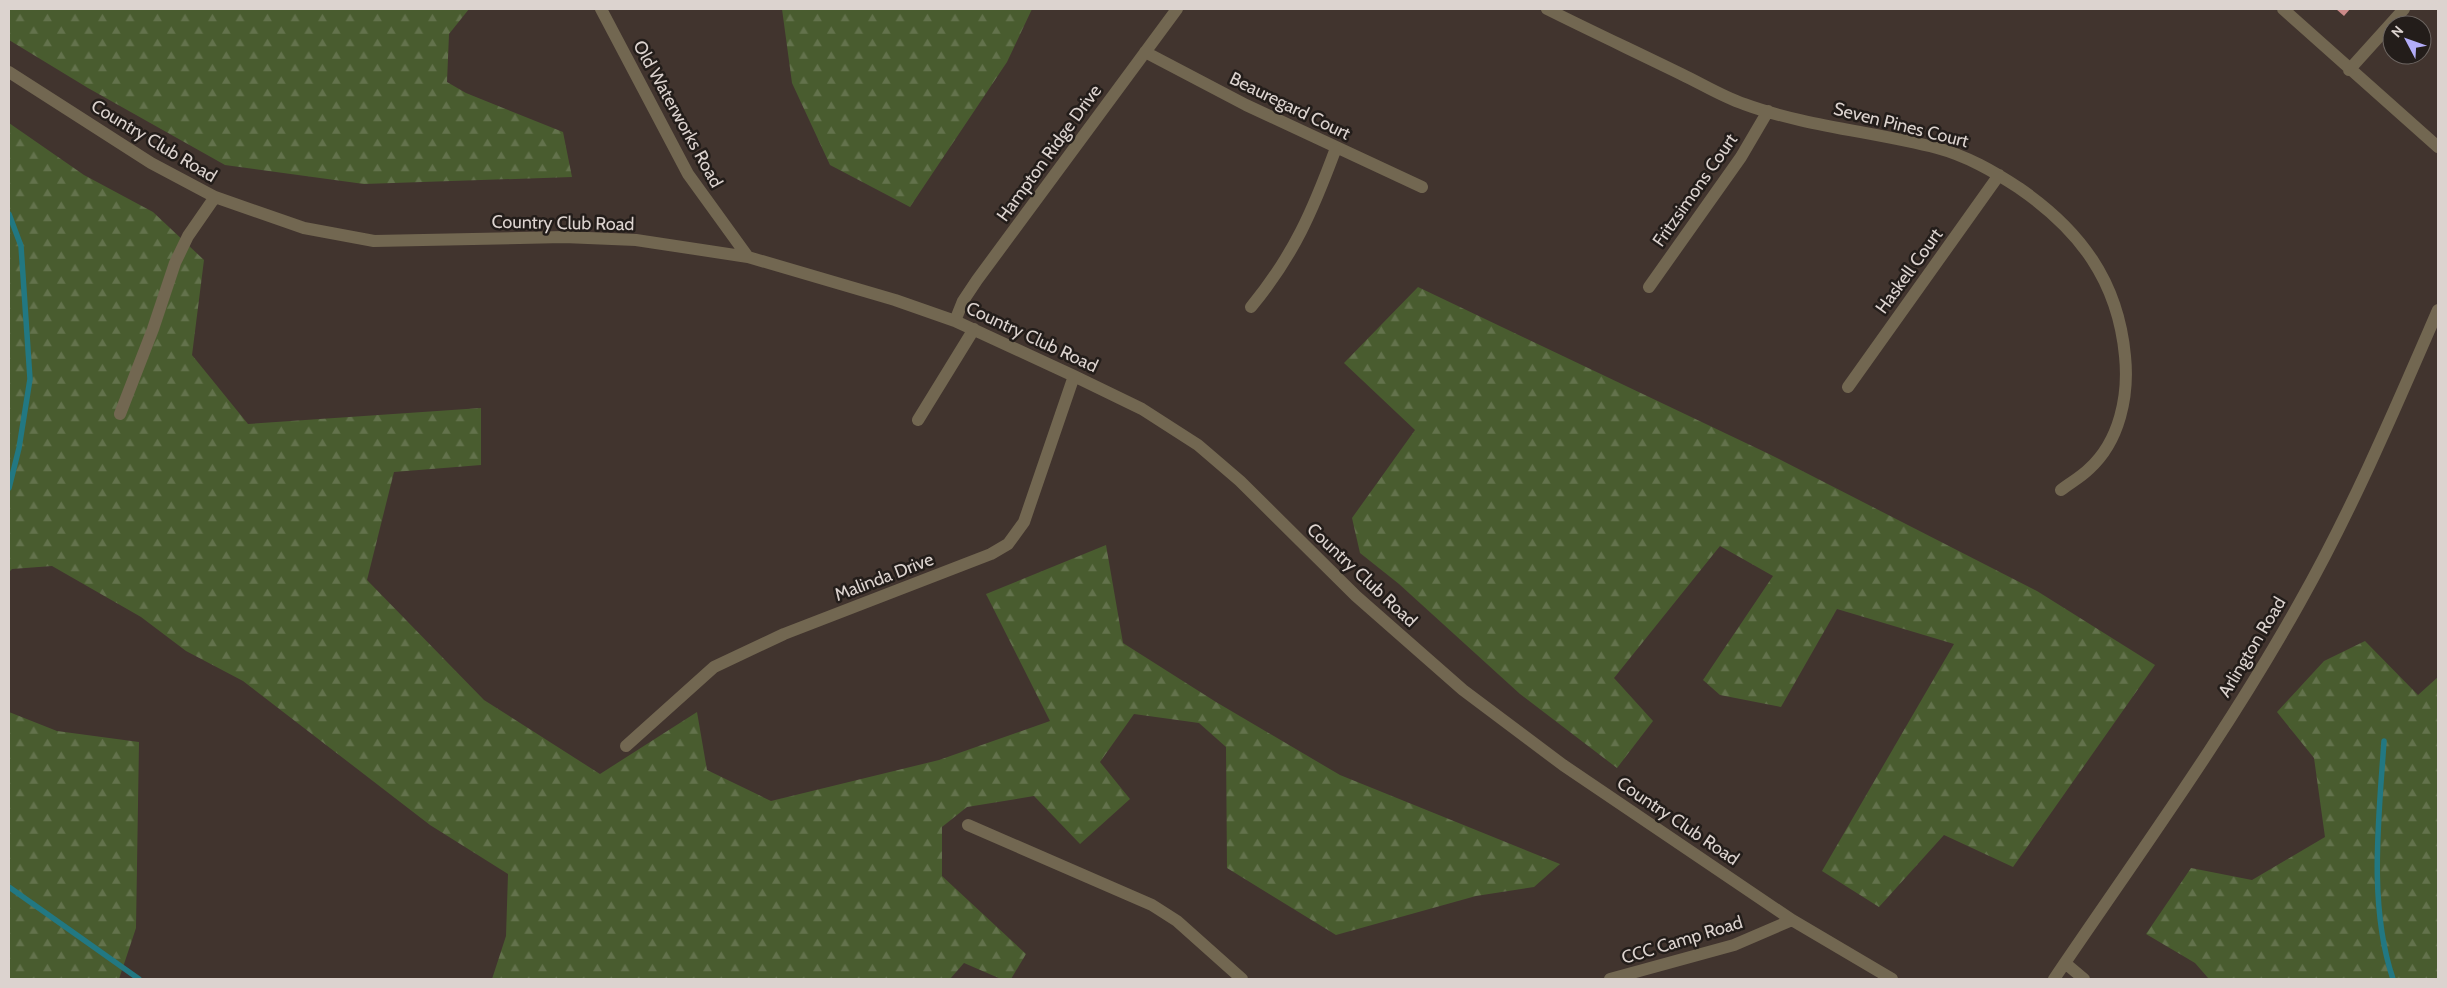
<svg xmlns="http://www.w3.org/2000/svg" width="2447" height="988" font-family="Cabin,sans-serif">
  <defs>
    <pattern id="forest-firs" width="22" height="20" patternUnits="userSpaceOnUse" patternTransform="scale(1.25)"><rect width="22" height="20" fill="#495c2f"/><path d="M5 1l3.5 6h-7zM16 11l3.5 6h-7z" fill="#63724c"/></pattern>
  </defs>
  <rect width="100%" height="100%" fill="#41342e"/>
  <path fill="url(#forest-firs)" d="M9 9H469L449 34 447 82 466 93 563 132 572 177 364 184 225 165 88 88 9 40Z
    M782 9H1032L1007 62 910 207 830 165 792 83Z
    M9 123 84 175 153 212 204 260 192 355 248 424 481 408V465L394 472 367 580 484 700 600 774 697 712 707 770 771 801 939 760 1050 721 986 594 1106 545 1123 643 1216 702 1340 775 1560 864 1534 887 1476 896 1336 935 1227 868 1226 747 1199 723 1134 714 1100 762 1130 799 1080 844 1034 796 967 807 942 827V876L1026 954 1011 979H1001L964 963 950 979H492L506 936 508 874 430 825 243 681 186 651 141 617 52 566 12 569 9 572Z
    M1418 287 1769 454 2037 591 2155 665 2013 867 1944 835 1879 907 1822 871 1954 644 1837 609 1781 707 1720 695 1703 680 1773 576 1720 546 1614 678 1653 721 1617 768 1520 694 1399 584 1360 553 1352 518 1415 430 1344 363Z
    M2365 641 2418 695 2438 677V979H2209L2195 963 2146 934 2191 868 2252 880 2325 837 2314 758 2277 712 2324 661Z
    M9 712 57 731 139 742 136 928 119 979H9Z"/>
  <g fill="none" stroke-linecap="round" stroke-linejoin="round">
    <path stroke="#227882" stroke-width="5.5" d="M9 214 21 246 30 379 19 448 9 488
      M2384 741C2379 817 2368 905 2393 979
      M9 887 139 979"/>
  </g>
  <path fill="#cb8a89" d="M2336 9H2350L2344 16Z"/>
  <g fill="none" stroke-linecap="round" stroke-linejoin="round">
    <path stroke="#726751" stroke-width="12" d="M601 9 688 174 748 257
      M1547 9C1591 31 1636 52 1681 74 1702 84 1723 97 1744 104 1804 126 1875 132 1937 148 1967 156 1993 171 2019 188 2080 230 2118 281 2125 356 2129 395 2120 441 2089 469 2081 477 2070 483 2061 490
      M2283 9 2438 147
      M1145 52 1246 105 1422 187
      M2349 70 2404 9
      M9 72 151 163 215 197 304 228 374 241 564 237 636 240 748 257 895 300 955 321 1074 376 1142 409 1198 445 1240 481 1356 596 1463 690 1563 765 1792 920 1892 979
      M1649 287 1741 157 1768 111
      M1251 307C1294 255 1313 210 1336 148
      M955 321 963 301 977 280 1177 9
      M1848 387 1999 175
      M120 414 153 329 175 263 188 236 215 197
      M918 420 974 329
      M626 746 714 667 784 634 991 554 1008 544 1024 522 1074 376
      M968 825 1152 905 1177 921 1242 979
      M2065 963 2084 979
      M1610 979 1734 945 1792 920
      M2054 979C2138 855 2227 733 2300 602 2353 508 2395 409 2438 310"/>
  </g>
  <g text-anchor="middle" stroke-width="5" stroke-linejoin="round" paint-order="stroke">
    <g font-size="18" fill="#dcd3cf" stroke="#231d1a">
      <text transform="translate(1290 106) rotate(26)" y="6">Beauregard Court</text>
      <text transform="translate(678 114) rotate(61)" y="6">Old Waterworks Road</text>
      <text transform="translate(1901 125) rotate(14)" y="6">Seven Pines Court</text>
      <text transform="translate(154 141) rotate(31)" y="6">Country Club Road</text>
      <text transform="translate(1049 153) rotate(-54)" y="6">Hampton Ridge Drive</text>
      <text transform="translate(1695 190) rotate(-55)" y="6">Fritzsimons Court</text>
      <text transform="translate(563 223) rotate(1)" y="6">Country Club Road</text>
      <text transform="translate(1909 271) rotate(-54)" y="6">Haskell Court</text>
      <text transform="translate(1032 337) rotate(25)" y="6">Country Club Road</text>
      <text transform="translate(1362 575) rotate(43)" y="6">Country Club Road</text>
      <text transform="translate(884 577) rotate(-21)" y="6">Malinda Drive</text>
      <text transform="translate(2252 647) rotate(-59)" y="6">Arlington Road</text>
      <text transform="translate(1678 821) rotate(34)" y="6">Country Club Road</text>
      <text transform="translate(1682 940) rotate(-17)" y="6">CCC Camp Road</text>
    </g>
  </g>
  <rect width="2447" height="988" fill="none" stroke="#dcd3cf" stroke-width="20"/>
  <g transform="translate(2407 40) rotate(311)"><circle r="24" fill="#231d1a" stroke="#6d6662"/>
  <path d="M0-4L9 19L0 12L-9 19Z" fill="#b3adf9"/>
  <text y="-8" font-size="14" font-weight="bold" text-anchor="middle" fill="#dcd3cf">N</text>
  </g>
</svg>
